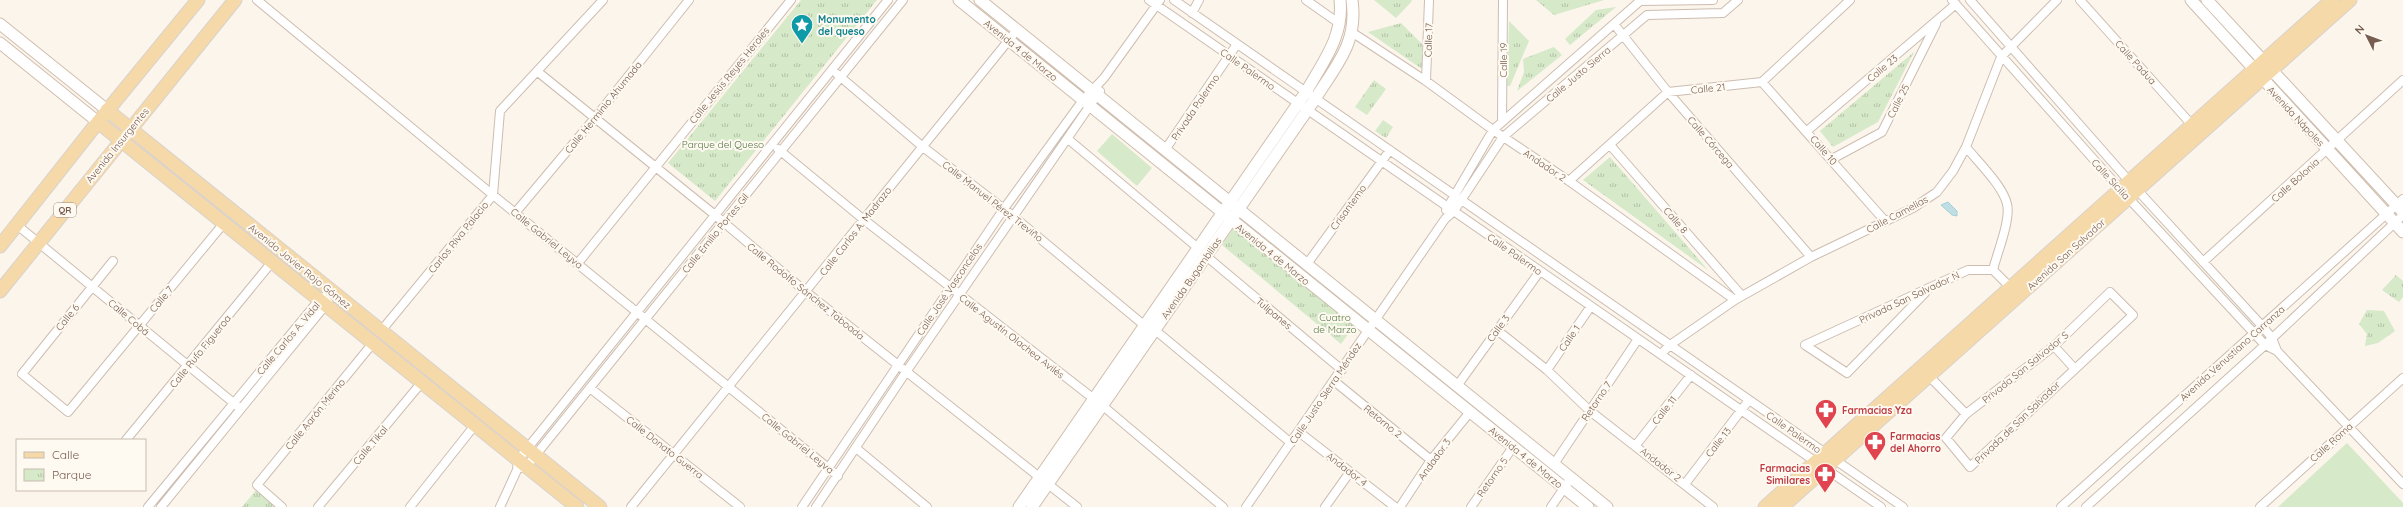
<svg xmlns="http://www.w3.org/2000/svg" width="2403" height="507" font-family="Quicksand,sans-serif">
  <defs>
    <pattern id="park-tufts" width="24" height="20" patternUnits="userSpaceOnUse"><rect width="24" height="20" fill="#d6e9c9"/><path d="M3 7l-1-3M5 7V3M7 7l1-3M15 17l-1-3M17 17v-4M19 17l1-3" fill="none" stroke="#b2c0a6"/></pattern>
  </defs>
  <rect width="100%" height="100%" fill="#fcf5eb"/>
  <path fill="#d6e9c9" d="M1112 134 1152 168 1137 186 1097 151Z
    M2347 443 2403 503V507H2278Z"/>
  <path fill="url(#park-tufts)" d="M801 0H877L715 201 668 163Z
    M1374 0H1411L1412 1 1396 18Z
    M1536 0H1604L1554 15Z
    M1616 7 1570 45 1565 39 1596 10Z
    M1509 21 1529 41 1510 86H1507Z
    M1401 23 1422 44V69L1368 32Z
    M1554 47 1562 55 1517 91 1524 72 1523 59Z
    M1914 52 1878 122 1833 147 1820 131Z
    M1374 80 1386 89 1367 115 1355 107Z
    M1383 120 1393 127 1386 138 1375 131Z
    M1610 157 1708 270 1583 180Z
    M1235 226 1355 324 1341 344 1222 245Z
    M2396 275 2403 281V297L2399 302 2382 290Z
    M2367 310 2384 311 2395 331 2378 343 2365 346 2367 334 2359 324Z
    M256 490 276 507H242Z"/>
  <path fill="#bfdfe5" stroke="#a6ced6" d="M1948 202 1957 211V216L1952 215 1941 205Z"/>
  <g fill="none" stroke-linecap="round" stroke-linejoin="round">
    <g stroke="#cdbdb1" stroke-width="10">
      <path id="minor" d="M257 0 493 195 838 476
        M1149 0 1881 507
        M1174 0 1903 507
        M1306 0 1340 24
        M1952 0 2120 189 2265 345 2277 351 2403 484
        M1970 0 2129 181 2263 327 2272 338 2277 351
        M2080 0 2192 125
        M1192 13 1199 0
        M1614 24 1668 92 1811 257
        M1353 33 1426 81 1493 130 1569 181 1735 300
        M538 72 715 215 806 292 1077 507
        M837 74 923 147 1013 216 1145 326
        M1426 81 1429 0
        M1762 82 1885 221
        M1502 120 1503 0
        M1807 131 1956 4
        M1068 139 1198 248
        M1610 145 1742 296
        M1966 147C1978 162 2003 186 2007 204 2011 220 1997 253 1993 270
        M778 149 863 219 1094 399
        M1165 150 1237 44
        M1832 159 1882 132 1936 24
        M1569 181 1668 92 1762 82 1850 0
        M1446 210 1493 130 1640 1 1713 0
        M515 213 594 119 689 0
        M17 225 241 409
        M1206 256 1342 370
        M113 261 22 374 68 412 224 223
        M2203 262 2403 80
        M578 263 791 0
        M1307 264 1390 150
        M2110 292 2133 315 1970 467 1946 438 1966 414 2054 346Z
        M1155 330 1291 443
        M1497 330 1547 370 1590 411 1713 507
        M381 331 493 195 500 111 603 0
        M1805 345 1968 270H1993L2010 287
        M1805 345 1847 373 1925 293
        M2054 346 2074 368
        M1661 354 1670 345 1735 300 1811 257 1913 208 1937 192 1953 171 1966 147 2001 57 2057 0
        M1547 370 1591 306
        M1929 376 1966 414
        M1334 381 1431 460
        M1457 386 1540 271
        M590 388 740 507
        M1103 406 1223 507
        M1299 432 1395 507
        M126 440 272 262
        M1636 445 1691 375
        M856 448 927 507
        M1554 464 1638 339
        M523 468 526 467 903 0
        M1685 484 1749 400
        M148 507 319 300 333 292
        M161 507 328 302
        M282 507 257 485 373 343
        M318 507 422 382
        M410 507 475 425
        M500 507 517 470 518 460 888 0
        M631 507 1017 30
        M802 507 1003 210 1083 100 1104 78 1160 0
        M816 507 906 372 1100 91
        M1246 507 1445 219 1454 211 1503 137 1647 15 1723 13 1738 0
        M1325 507 1350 472
        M1400 507 1431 460 1470 412
        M1471 507 1513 447
        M1551 507 1571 478
        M2061 507 2403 199
        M2086 507 2265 345 2403 215
        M2260 507 2403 378"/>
    </g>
    <g stroke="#d0beae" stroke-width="13">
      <path id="secondary" d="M959 0 1588 507
        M980 0 1607 507
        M2191 0 2403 232
        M2207 0 2403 212
        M0 24 107 110
        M0 43 98 122
        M1019 507 1306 92C1323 62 1344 36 1340 0
        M1032 507 1315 99C1337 64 1358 43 1352 0"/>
    </g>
    <g stroke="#d9d2ce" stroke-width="15">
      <path id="primary" d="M107 110 600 507
        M98 122 577 507
        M0 246 98 122 198 0
        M0 291 235 0
        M1765 507 2332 0
        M1782 507 2350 0"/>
    </g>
    <use href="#minor" stroke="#fff" stroke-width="8"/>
    <use href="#secondary" stroke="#fff" stroke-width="11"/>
    <use href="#primary" stroke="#f5d9a8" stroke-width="13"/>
  </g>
  <defs>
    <g id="sight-pin" transform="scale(1.15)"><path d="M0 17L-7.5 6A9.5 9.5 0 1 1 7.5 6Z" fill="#0f9aa8" stroke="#fef9f1"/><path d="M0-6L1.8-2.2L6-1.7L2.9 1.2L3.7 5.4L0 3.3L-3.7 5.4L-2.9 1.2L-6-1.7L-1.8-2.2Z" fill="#fff"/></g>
    <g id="pharmacy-pin" transform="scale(1.15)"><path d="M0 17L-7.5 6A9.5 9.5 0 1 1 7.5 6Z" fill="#e0444e" stroke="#fef9f1"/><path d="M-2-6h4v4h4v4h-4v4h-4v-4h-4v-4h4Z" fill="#fff"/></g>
  </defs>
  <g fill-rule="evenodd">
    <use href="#sight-pin" x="802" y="25"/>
    <use href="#pharmacy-pin" x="1826" y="410"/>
    <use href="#pharmacy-pin" x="1875" y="442"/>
    <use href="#pharmacy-pin" x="1825" y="474"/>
  </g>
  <g text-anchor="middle" stroke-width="4" stroke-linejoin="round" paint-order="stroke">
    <rect fill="#fef9f1" stroke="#9f8c80" stroke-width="1" x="54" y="203" width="22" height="14" rx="3"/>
    <g font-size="9" font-weight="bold" fill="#765d4f">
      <text x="65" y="213">QR</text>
    </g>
    <g font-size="10" font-weight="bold" fill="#0d838f" stroke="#fef9f1" text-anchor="start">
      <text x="818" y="23">Monumento<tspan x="818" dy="12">del queso</tspan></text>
    </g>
    <g font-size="10" fill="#765d4f" stroke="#fef9f1">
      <text transform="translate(1428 40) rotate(-88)" y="4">Calle 17</text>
      <text transform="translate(1021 50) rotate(39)" y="4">Avenida 4 de Marzo</text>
      <text transform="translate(1503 60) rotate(-90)" y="4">Calle 19</text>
      <text transform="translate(2136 62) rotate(48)" y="4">Calle Padua</text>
      <text transform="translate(1882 68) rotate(-40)" y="4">Calle 23</text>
      <text transform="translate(1248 69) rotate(35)" y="4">Calle Palermo</text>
      <text transform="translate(1578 74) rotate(-40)" y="4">Calle Justo Sierra</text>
      <text transform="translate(729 75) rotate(-51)" y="4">Calle Jesús Reyes Heroles</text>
      <text transform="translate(1708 88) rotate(-6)" y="4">Calle 21</text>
      <text transform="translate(1898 101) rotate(-63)" y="4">Calle 25</text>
      <text transform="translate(603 107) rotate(-51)" y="4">Calle Herminio Ahumada</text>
      <text transform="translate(1195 107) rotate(-56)" y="4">Privada Palermo</text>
      <text transform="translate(2296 116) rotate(47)" y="4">Avenida Nápoles</text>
      <text transform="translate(1711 142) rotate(49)" y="4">Calle Córcega</text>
      <text transform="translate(117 145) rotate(-51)" y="4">Avenida Insurgentes</text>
      <text transform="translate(1824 150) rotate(49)" y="4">Calle 10</text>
      <text transform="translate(1545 165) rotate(34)" y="4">Andador 2</text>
      <text transform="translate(2111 179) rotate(47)" y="4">Calle Sicilia</text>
      <text transform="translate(2295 180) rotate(-42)" y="4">Calle Bolonia</text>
      <text transform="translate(993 201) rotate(38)" y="4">Calle Manuel Pérez Treviño</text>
      <text transform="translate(1348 207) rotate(-54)" y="4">Crisantemo</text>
      <text transform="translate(1897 214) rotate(-28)" y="4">Calle Camelias</text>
      <text transform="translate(1676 220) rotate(49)" y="4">Calle 8</text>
      <text transform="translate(855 231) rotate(-52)" y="4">Calle Carlos A. Madrazo</text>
      <text transform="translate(715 233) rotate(-51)" y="4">Calle Emilio Portes Gil</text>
      <text transform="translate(458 237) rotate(-51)" y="4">Carlos Riva Palacio</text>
      <text transform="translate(547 238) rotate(39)" y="4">Calle Gabriel Leyva</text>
      <text transform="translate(1273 254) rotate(39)" y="4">Avenida 4 de Marzo</text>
      <text transform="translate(1515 254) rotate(35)" y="4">Calle Palermo</text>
      <text transform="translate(2066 254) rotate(-42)" y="4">Avenida San Salvador</text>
      <text transform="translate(300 266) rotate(39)" y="4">Avenida Javier Rojo Gómez</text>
      <text transform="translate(1191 278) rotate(-55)" y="4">Avenida Bugambilias</text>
      <text transform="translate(949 289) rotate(-56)" y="4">Calle José Vasconcelos</text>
      <text transform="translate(806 291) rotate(39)" y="4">Calle Rodolfo Sánchez Taboada</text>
      <text transform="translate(1909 297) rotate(-25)" y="4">Privada San Salvador N</text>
      <text transform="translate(161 299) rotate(-50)" y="4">Calle 7</text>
      <text transform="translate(1274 313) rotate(40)" y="4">Tulipanes</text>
      <text transform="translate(67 317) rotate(-51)" y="4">Calle 6</text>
      <text transform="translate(129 317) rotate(40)" y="4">Calle Cobá</text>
      <text transform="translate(1498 328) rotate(-54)" y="4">Calle 3</text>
      <text transform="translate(1012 336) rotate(38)" y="4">Calle Agustín Olachea Avilés</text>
      <text transform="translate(288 338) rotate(-50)" y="4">Calle Carlos A. Vidal</text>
      <text transform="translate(1569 338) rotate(-55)" y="4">Calle 1</text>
      <text transform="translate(200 351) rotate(-51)" y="4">Calle Rufo Figueroa</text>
      <text transform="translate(2232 353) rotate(-42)" y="4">Avenida Venustiano Carranza</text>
      <text transform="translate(2025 367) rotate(-39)" y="4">Privada San Salvador S</text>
      <text transform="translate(1325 393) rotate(-56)" y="4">Calle Justo Sierra Méndez</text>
      <text transform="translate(1596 401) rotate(-56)" y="4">Retorno 7</text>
      <text transform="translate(1664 410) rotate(-52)" y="4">Calle 11</text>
      <text transform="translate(315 414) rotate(-51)" y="4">Calle Aarón Merino</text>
      <text transform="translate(1383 421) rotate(39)" y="4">Retorno 2</text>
      <text transform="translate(2017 422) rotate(-44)" y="4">Privada de San Salvador</text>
      <text transform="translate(1794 432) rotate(35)" y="4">Calle Palermo</text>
      <text transform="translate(1718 442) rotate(-52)" y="4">Calle 13</text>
      <text transform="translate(2331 442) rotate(-42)" y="4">Calle Roma</text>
      <text transform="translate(798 443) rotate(39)" y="4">Calle Gabriel Leyva</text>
      <text transform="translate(370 445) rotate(-50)" y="4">Calle Tikal</text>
      <text transform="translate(665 447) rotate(38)" y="4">Calle Donato Guerra</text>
      <text transform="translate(1526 457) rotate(39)" y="4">Avenida 4 de Marzo</text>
      <text transform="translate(1434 459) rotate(-54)" y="4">Andador 3</text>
      <text transform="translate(1661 464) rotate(38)" y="4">Andador 2</text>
      <text transform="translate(1347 469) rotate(38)" y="4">Andador 4</text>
      <text transform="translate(1492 477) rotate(-55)" y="4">Retorno 5</text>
    </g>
    <g font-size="10" fill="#567a47" stroke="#fef9f1">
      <text x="723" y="148">Parque del Queso</text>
      <text x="1335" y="321">Cuatro<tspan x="1335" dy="12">de Marzo</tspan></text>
    </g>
    <g font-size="10" font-weight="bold" fill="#be3a42" stroke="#fef9f1" text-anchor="start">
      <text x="1842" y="414">Farmacias Yza</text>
      <text x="1890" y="440">Farmacias<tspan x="1890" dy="12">del Ahorro</tspan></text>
      <text x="1810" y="472" text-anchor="end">Farmacias<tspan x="1810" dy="12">Similares</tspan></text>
    </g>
  </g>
  <rect x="16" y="439" width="130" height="52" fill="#fef9f1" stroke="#c8bbb0"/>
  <rect x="24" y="452" width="20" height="6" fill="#f5d9a8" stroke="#c8bbb0"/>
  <text x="52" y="459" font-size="12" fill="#765d4f">Calle</text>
  <rect x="24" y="469" width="20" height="12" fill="url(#park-tufts)" stroke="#c8bbb0"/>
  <text x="52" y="479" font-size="12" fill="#765d4f">Parque</text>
  <g transform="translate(2367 36) rotate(312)" stroke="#fef9f1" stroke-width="3" paint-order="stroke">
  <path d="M0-3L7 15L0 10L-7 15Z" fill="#765d4f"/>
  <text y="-6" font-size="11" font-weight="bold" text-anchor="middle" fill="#765d4f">N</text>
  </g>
</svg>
